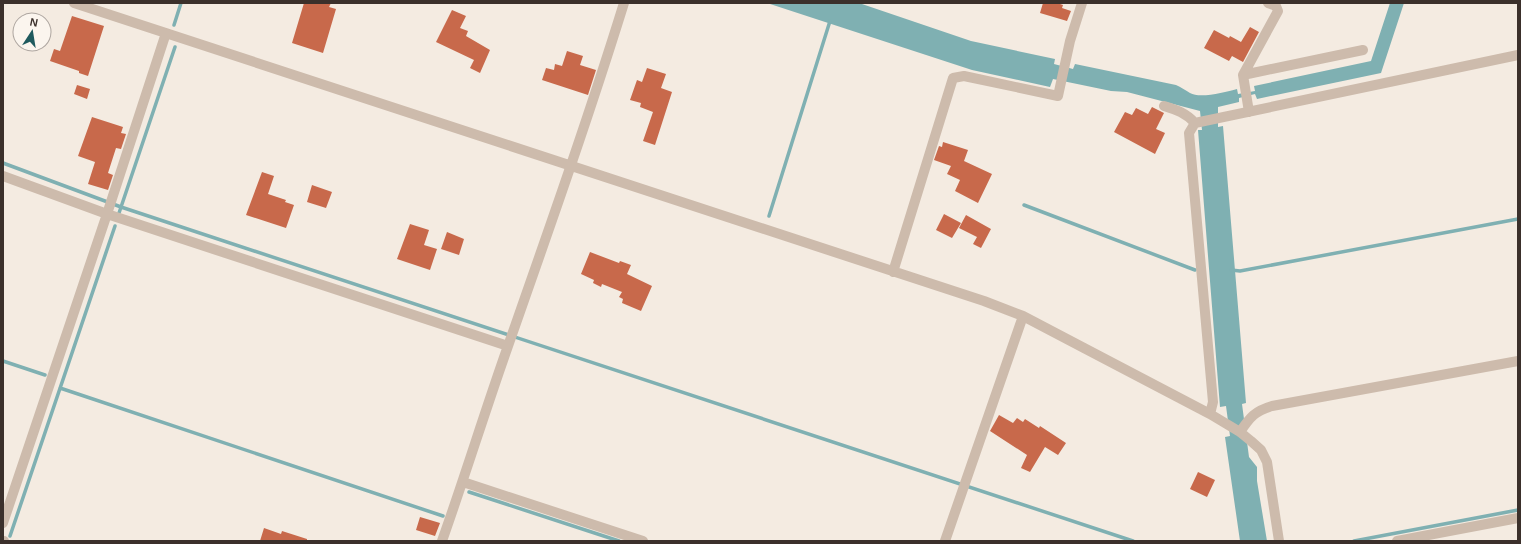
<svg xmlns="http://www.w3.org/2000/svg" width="1521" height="544" font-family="Helvetica,sans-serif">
  <rect width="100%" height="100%" fill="#f4ebe1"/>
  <path fill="#7fb0b2" d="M767 3H859L971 41 1055 59 1054 64 1073 69 1075 64 1176 85C1181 87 1185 90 1190 93 1200 99 1225 92 1237 89L1238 94 1255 91 1254 86 1371 61 1390 3H1404L1381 73 1257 99 1255 94 1239 98V102L1218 107V127L1223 126 1246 403 1242 404 1249 457 1257 467V481L1267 541H1240L1225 437 1230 436 1226 406 1220 407 1198 130H1202L1200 111 1127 92 1111 91 1053 79 1050 87 972 70Z"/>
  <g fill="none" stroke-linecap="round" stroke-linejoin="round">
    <path stroke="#7fb0b2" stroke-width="3.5" d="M174 25 181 3
      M3 163 121 207 1133 541
      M1024 205 1195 270
      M119 213 175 47
      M769 216 830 21
      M1231 270 1240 271 1518 219
      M3 361 45 375
      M60 388 443 516
      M469 492 619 541
      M10 536 115 226
      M1354 541 1518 510"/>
  </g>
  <path fill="#c8694b" d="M304 3H331L329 7 336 9 323 53 292 43Z
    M1043 3H1057L1063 5 1062 8 1071 11 1067 21 1040 13Z
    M452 10 466 16 460 28 468 31 466 36 490 50 480 73 470 68 474 60 436 42Z
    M72 16 104 26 88 76 79 73V71L50 61 54 49 60 51Z
    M1250 27 1259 32 1243 62 1232 56 1229 61 1204 48 1214 30 1229 38 1230 36 1241 42Z
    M567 51 583 56 580 65 596 70 588 95 542 80 546 68 554 70 555 64 562 66Z
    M647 68 666 74 661 88 672 92 655 145 643 141 653 112 640 107 641 103 630 100 637 80 642 82Z
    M77 85 90 89 87 99 74 94Z
    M1152 107 1164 113 1156 129 1165 133 1155 154 1114 132 1125 112 1132 115 1136 108 1148 114Z
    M92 117 123 127 121 133 126 134 121 149 116 148 108 173 113 175 108 190 88 184 95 162 78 156Z
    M943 142 968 150 964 161 992 174 978 203 955 191 960 180 947 174 951 166 934 160 939 146 942 147Z
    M262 172 274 176 268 194 286 200 285 202 294 205 286 228 246 215Z
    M312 185 332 192 326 208 307 202Z
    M944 214 961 223 952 238 936 230Z
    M966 215 991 229 981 248 973 244 977 237 959 228Z
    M410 224 429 230 424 245 437 249 430 270 397 259Z
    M447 232 464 239 459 255 441 249Z
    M590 252 619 263 620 261 631 265 627 274 652 286 641 311 622 303 623 299 619 297 622 292 602 284 601 287 593 283 594 280 581 274Z
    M999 415 1013 423 1017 418 1023 422 1025 419 1039 428 1040 426 1066 443 1058 455 1045 447 1030 472 1021 468 1027 455 990 431Z
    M1198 472 1215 480 1207 497 1190 489Z
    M420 517 440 523 435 536 416 530Z
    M264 528 281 534 282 531 307 539V541H260Z"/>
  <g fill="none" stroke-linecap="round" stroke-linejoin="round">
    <path stroke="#cdbbac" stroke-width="10" d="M74 3 984 301 1023 316 1084 348 1210 414 1240 432 1251 441 1261 450 1267 462 1279 541
      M1243 75 1363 50
      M1164 106C1177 110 1186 113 1195 123
      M1249 112 1243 75 1278 11 1276 6 1268 3
      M3 176 107 214 508 346
      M893 272 953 78 964 76 1058 96 1070 41 1082 3
      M1210 414 1213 402 1189 133 1195 123 1518 55
      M1240 432C1250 417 1255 411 1272 406L1518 361
      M463 482 643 541
      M3 523 107 214 166 33
      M3 541H4
      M442 541C465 476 485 411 508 346 548 232 588 119 624 3
      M945 541 1023 316
      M1397 541 1518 518"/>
  </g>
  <rect width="1521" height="544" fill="none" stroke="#3b302b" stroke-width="8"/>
  <g transform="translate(32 32) rotate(12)"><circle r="19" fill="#fbf5ee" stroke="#aea6a0"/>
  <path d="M0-3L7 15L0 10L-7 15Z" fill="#1f5a5e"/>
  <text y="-6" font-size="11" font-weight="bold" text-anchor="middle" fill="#3b302b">N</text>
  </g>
</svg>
